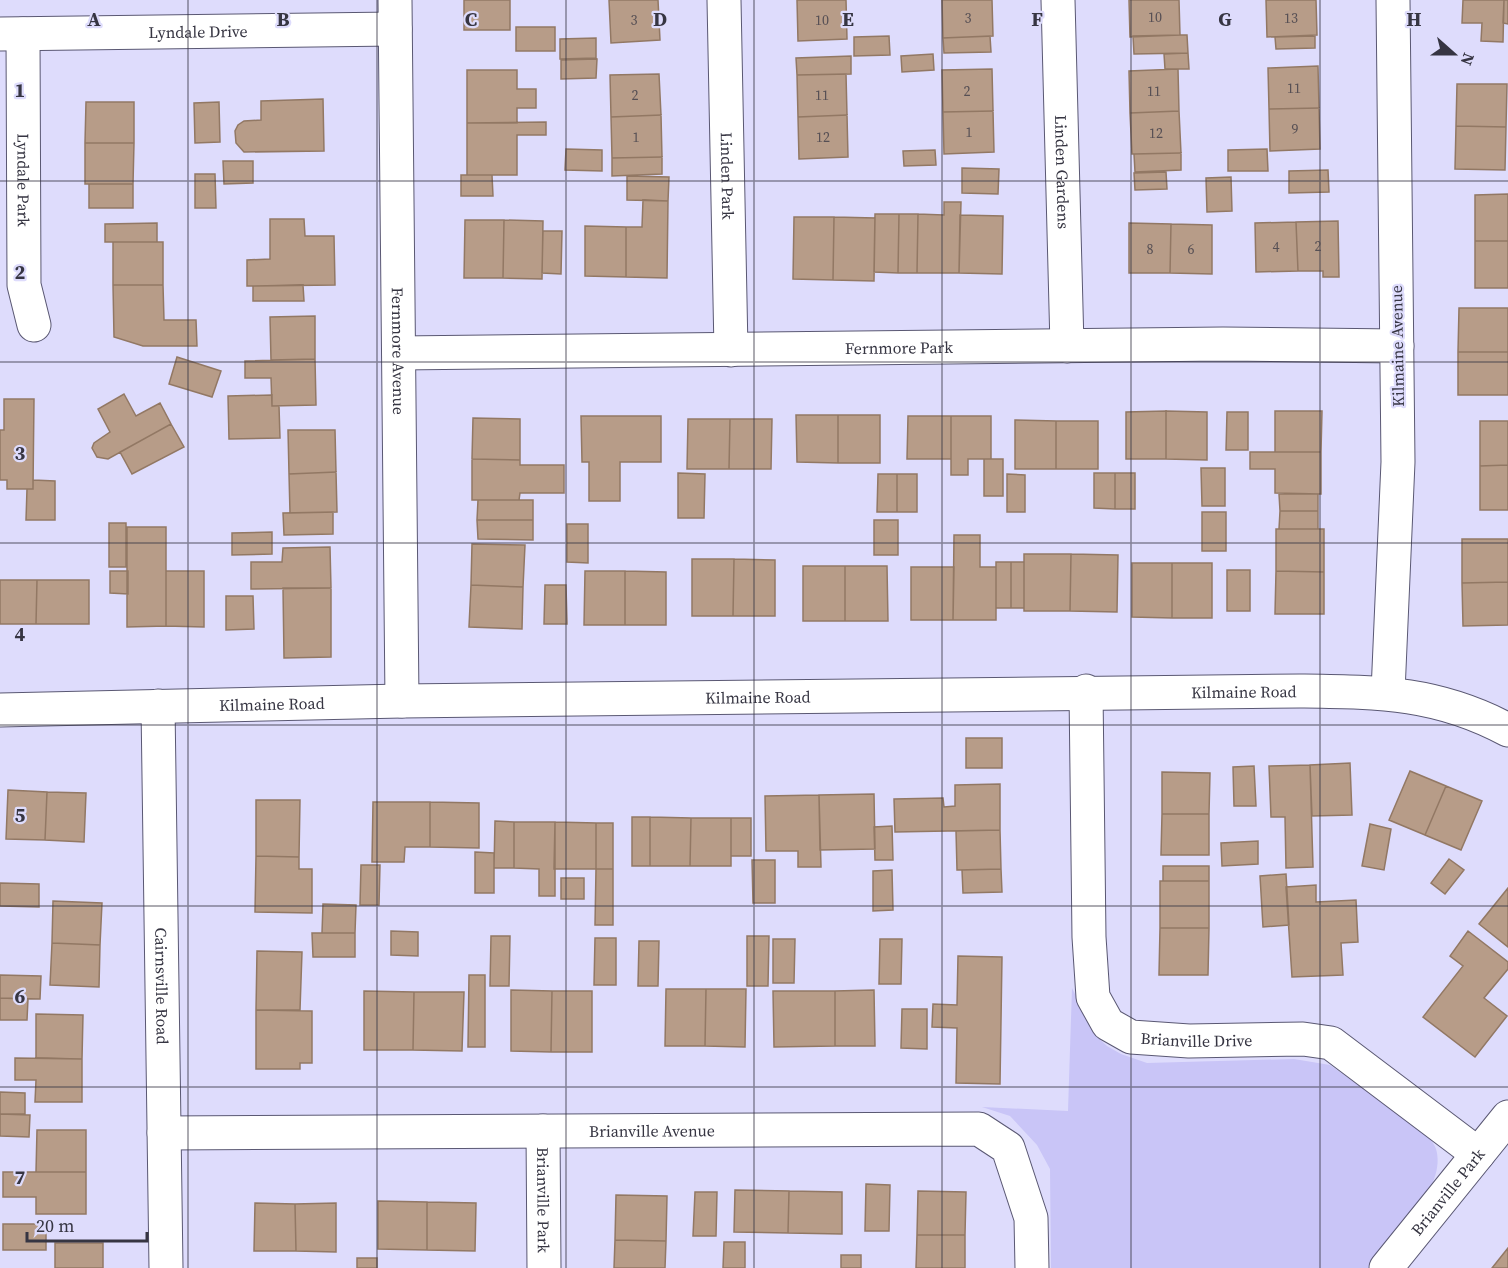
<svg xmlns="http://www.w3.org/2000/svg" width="1508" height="1268" font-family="'Source Serif 4',serif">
  <rect width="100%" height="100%" fill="#dedcfc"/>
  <path fill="#c9c5f7" d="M1072 988 1096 1036 1107 1046 1121 1054 1147 1063 1294 1059 1330 1065 1426 1133C1429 1138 1434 1143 1436 1149 1448 1188 1391 1240 1368 1268H1051L1050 1169 1037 1145 1010 1116 982 1107 1068 1111Z"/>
  <path fill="#b79c88" stroke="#927864" stroke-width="1.5" d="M464 0H510V30H464Z
    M609 0H658L660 40 611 43Z
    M797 0H846L847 39 798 41Z
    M942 0H992L993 36 943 38Z
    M1129 0H1179L1180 35 1130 37Z
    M1266 0H1316L1317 35 1267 37Z
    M1463 0H1504L1503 42 1481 41 1482 23H1462Z
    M1504 0H1508V24L1503 23Z
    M516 27H555V51H516Z
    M1180 35H1187L1188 53 1134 54 1133 36Z
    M889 36 890 55 854 56V37Z
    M990 36 991 52 944 53 943 38Z
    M1315 36V48L1276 49 1275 37Z
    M596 38V58L560 59V39Z
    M1188 53 1189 69H1165L1164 54Z
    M933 54 934 70 902 72 901 56Z
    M851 56V74L797 75 796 58Z
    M597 59 596 78 561 79V60Z
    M1318 66 1319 108 1269 109 1268 68Z
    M992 69 993 111 943 112 942 70Z
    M1178 69 1179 111 1130 113 1129 71Z
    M467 70H517V89H536V108H517V123H467Z
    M659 74 661 115 611 117 610 75Z
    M846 74 847 115 798 117 797 75Z
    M1457 84H1507L1506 127 1456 126Z
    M323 99 324 151 244 152 236 143 235 131 238 125 244 121 261 120V101Z
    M86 102H134V143H85Z
    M219 102 220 142 195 143 194 103Z
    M1319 108 1320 149 1270 151 1269 109Z
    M993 111 994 152 944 154 943 112Z
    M1179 111 1181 153 1132 154 1130 113Z
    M661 115 662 157 612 158 611 117Z
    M847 115 848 157 799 159 798 117Z
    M546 122V135H517V175H467V123Z
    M1456 126 1506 127 1505 170 1455 169Z
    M85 143H134L133 184H85Z
    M566 149 602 150V171L565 170Z
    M1267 149 1268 171H1228V150Z
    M935 150 936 165 904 166 903 151Z
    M1181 153V170L1135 172 1134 154Z
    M662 157V174L612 176V158Z
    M223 161H253V183L224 184Z
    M962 168 999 169 998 194 962 193Z
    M1328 170 1329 192 1289 193V171Z
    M1166 172 1167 189 1135 190 1134 173Z
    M195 174H215L216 208H195Z
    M461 175H492L493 196H461Z
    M627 176 669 177 668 201 627 200Z
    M1231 177 1232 211 1207 212 1206 178Z
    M89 184H133V208H89Z
    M1508 194V241H1475V195Z
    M643 200 668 201 667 278 626 277V227H642Z
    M944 202H961L959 273H917L918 214 944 215Z
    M875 214H899L898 273 874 272Z
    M899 214H918L917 273H898Z
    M960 215 1003 216 1002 274 959 273Z
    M794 217H834L833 280 793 279Z
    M834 217 875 218 874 281 833 280Z
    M270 219H304L305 236H334L335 285 247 286V260L270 259Z
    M465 220H504L503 278H464Z
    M504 220 543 221 542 279 503 278Z
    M1338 221 1339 277H1323V271H1298L1296 222Z
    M1296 222 1298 271 1256 272 1255 223Z
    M157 223V242H105V224Z
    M1129 223 1171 224 1170 273H1129Z
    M1171 224 1212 225V274L1170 273Z
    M585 226 626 227V277L585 276Z
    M543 231H562L561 274 542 273Z
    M1475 241H1508V288H1475Z
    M113 242H163V285H113Z
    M113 285H163L164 320H196L197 346H143L114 337Z
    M303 285 304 301H253V286Z
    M1459 308H1508V352H1458Z
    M315 316V359L271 360 270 317Z
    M1458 352H1508V395H1458Z
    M177 357 221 371 212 397 169 384Z
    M315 359 316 405 272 406 271 378H245V361Z
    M124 394 136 416 160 403 171 424 108 459 97 457 92 448 94 443 110 432 98 409Z
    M272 395V406H279L280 438 229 439 228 396Z
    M4 399H34L33 489H7V480H0V430H4Z
    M1166 411V459H1126V412Z
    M1166 411 1207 412V460L1166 459Z
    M1275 411H1322L1321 452H1275Z
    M1227 412H1248V450H1226Z
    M796 415H838V463L797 462Z
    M838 415H880V463H838Z
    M581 416H661V462H620V501H589V462H582Z
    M908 416H951V459H907Z
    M951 416H991V459H968V475H951Z
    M473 418 520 419V460L472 459Z
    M688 419H730L729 469H687Z
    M730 419H772L771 469H729Z
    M1015 420 1056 421V469H1015Z
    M1056 421H1098V469H1056Z
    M1480 421H1508V465L1480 466Z
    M171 424 184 447 132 474 120 452Z
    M288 430H335L336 472 289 474Z
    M1250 452H1321V494L1275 493V469H1250Z
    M472 459 520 460V465H564V493H520L519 500H472Z
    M984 459H1003V496H984Z
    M1508 465V510H1480V466Z
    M1201 468H1225V506H1202Z
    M336 472 337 512 290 513 289 474Z
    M678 473 705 474 704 518H678Z
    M1094 473H1115V509L1094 508Z
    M1115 473H1135V509H1115Z
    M878 474H897V512H877Z
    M897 474H917V512H897Z
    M1007 474 1025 475V512H1007Z
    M33 480 55 481V520H26L27 489H33Z
    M1279 494H1318V511H1280Z
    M478 500H533V520H477Z
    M1280 511H1318V529H1279Z
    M333 512V534L284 535 283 513Z
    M1202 512H1226V551H1202Z
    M477 520H533V540L478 539Z
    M874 520H898V555H874Z
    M109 523H126V567H109Z
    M567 524H588V563L567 562Z
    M127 527H166V626L127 627Z
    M1276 529H1324V572L1276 571Z
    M272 532V554L232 555V533Z
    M954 535H980V567H996V620H953Z
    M1462 539H1508V582L1462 583Z
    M472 544 525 545 523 587 471 585Z
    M330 547 331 588 251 589V562H282L283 548Z
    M1024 554H1071L1070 611H1024Z
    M1071 554 1118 555 1117 612 1070 611Z
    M692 559H734L733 616H692Z
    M734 559 775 560V616H733Z
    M996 562H1011V608H996Z
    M1011 562H1024V608H1011Z
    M1132 563H1172V618L1132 617Z
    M1172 563H1212V618H1172Z
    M803 566H845V621H803Z
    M845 566H887L888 621H845Z
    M911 567H954L953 620H911Z
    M1227 570H1250V611H1227Z
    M110 571H128V594L110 593Z
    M166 571H204V627L166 626Z
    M585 571H625V625H584Z
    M625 571 666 572V625H625Z
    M1276 571 1324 572V614H1275Z
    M0 580H37L36 624H0Z
    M37 580H89V624H36Z
    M1508 582V625L1463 626 1462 583Z
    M471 585 523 587 522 629 469 627Z
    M545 585H566L567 624H544Z
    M283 588H331V657L284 658Z
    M226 596H253L254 629 226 630Z
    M966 738H1002V768H966Z
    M1350 763 1352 815 1312 816 1310 765Z
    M1310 765 1313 867 1286 868 1285 817H1271L1269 766Z
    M1254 766 1256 806H1234L1233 767Z
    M1410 771 1446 786 1425 835 1389 820Z
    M1162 772 1210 773 1209 814H1162Z
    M1000 784V830L895 832 894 799 943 798 944 807 955 806V785Z
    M1446 786 1482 801 1461 850 1425 835Z
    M8 790 47 792 45 840 6 839Z
    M47 792 86 793 84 842 45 840Z
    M874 794 875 849 820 850 819 795Z
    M819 795 821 867H798V851H766L765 796Z
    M256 800H300L299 857 256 856Z
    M373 802H430V847H405L404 862H372Z
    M430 802 479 803V848L430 847Z
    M1162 814H1209V855H1161Z
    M632 817H650V866H632Z
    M650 817 691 818 690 866H650Z
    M691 818H731V866H690Z
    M731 818H751V856H731Z
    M495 821 514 822V868H494Z
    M514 822H555V896H539V869L514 868Z
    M555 822 596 823V869H554Z
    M596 823H613V869H596Z
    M1370 824 1391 829 1384 870 1362 866Z
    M892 826 893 860H875L874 827Z
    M1000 830 1001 869 957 870 956 831Z
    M1258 841V864L1222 866 1221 843Z
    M475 852 494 853V893H475Z
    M256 856 299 857V869H312V913L255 912Z
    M1449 859 1464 870 1445 894 1431 883Z
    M752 860H775V903H753Z
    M361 865H380L379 905H360Z
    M1163 866H1209V881H1163Z
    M596 869H613V925H595Z
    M1001 869 1002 892 963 893 962 870Z
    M892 870 893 910 873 911V871Z
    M1286 874 1289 925 1263 927 1260 876Z
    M561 878H584V899H561Z
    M1160 881H1209V928H1160Z
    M0 883 39 884V907L0 906Z
    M1316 885V902L1356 900 1358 942 1341 943 1343 975 1292 977 1286 887Z
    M1508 888V947L1479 924Z
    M53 901 102 903 100 945 52 943Z
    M323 904 356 905 355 933H322Z
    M1160 928H1209L1208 975H1159Z
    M391 931 418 932V956L391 955Z
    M1468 931 1508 962V969L1484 998 1507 1016 1475 1057 1423 1017 1463 966 1450 956Z
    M312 933H355V957H313Z
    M491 936H510L509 986H490Z
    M747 936H769L768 986H747Z
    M595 938H616V985H594Z
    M773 939H795L794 983H773Z
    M880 939H902L901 984H879Z
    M639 941H659L658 986H638Z
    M52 943 100 945 99 987 50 985Z
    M257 951 302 952 300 1010H256Z
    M958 956 1002 957 1000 1084 956 1083 957 1028 932 1027 933 1004 957 1005Z
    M0 975 41 976 40 999 0 998Z
    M469 975H485V1047H468Z
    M666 989H706L705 1046H665Z
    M706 989H746L745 1047 705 1046Z
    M511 990 552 991 551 1052 511 1051Z
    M874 990 875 1046H835V991Z
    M364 991 414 992 413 1050H364Z
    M552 991H592V1052H551Z
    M773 991H835V1046L774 1047Z
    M414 992H464L462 1051 413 1050Z
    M0 998 28 999 27 1020H0Z
    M902 1009H927V1049L901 1048Z
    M256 1010 312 1011V1063H300V1069H256Z
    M36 1014 83 1015 82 1059 36 1058Z
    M15 1058 82 1059V1102H35L36 1080H15Z
    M0 1092 25 1093V1114H0Z
    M0 1114 30 1115 29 1137 0 1136Z
    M37 1130H86V1172H36Z
    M3 1172H86V1214H36V1197H3Z
    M866 1184 890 1185 889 1231H865Z
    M735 1190 789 1191 788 1233 734 1232Z
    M789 1191 842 1192V1234L788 1233Z
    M918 1191 966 1192 965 1235H917Z
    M695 1192H717L716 1236H693Z
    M616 1195 667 1196 666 1241 615 1240Z
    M378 1201 427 1202V1250L378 1249Z
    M427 1202 476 1203 475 1251 427 1250Z
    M255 1203 295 1204 296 1251H254Z
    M336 1203V1252L296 1251 295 1204Z
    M3 1224H46V1250H3Z
    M917 1235H965V1268H916Z
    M615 1240 666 1241 665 1268H614Z
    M724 1242H745V1268H723Z
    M55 1243H103V1268H55Z
    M1508 1248V1268H1492Z
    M841 1255H861V1268H841Z
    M357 1258H377V1268H357Z"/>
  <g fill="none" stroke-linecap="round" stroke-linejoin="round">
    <g stroke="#5a5873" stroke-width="35">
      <g id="street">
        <path id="s1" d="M395 0 402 701"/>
        <path id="s2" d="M724 0 731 350"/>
        <path id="s3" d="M1058 0 1067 346"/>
        <path id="s4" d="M0 34 395 29"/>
        <path id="s5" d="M23 34 24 285 34 325"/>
        <path id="s6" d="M399 353 1223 344 1397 346"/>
        <path id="s7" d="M1086 691 1089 937 1093 997 1108 1024 1131 1037 1189 1041 1303 1039 1331 1043 1478 1154"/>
        <path d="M1388 692 1398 462 1393 0"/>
        <path id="s8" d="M158 706 166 1268"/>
        <path id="s9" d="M0 710 402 701 1300 691C1379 692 1437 692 1508 730"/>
        <path id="s10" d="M543 1131 544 1268"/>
        <path id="s11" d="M164 1133 979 1129 1008 1148 1031 1218 1032 1268"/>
        <path id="s12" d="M1386 1268 1508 1117"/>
      </g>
    </g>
    <use href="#street" stroke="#fff" stroke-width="33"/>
  </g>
  <path fill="none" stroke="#363542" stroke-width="1.5" stroke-opacity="0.55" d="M188 0V1268M377 0V1268M566 0V1268M754 0V1268M942 0V1268M1131 0V1268M1320 0V1268M0 181H1508M0 362H1508M0 543H1508M0 725H1508M0 906H1508M0 1087H1508"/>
  <g text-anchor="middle" stroke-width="4.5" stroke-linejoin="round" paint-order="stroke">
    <g font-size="14" fill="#564f54">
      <text x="1155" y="22">10</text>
      <text x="968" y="23">3</text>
      <text x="1291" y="23">13</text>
      <text x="634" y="25">3</text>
      <text x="822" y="25">10</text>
      <text x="1294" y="93">11</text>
      <text x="967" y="96">2</text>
      <text x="1154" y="96">11</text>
      <text x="635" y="100">2</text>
      <text x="822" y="100">11</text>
      <text x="1295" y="134">9</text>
      <text x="969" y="137">1</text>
      <text x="1156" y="138">12</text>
      <text x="636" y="142">1</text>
      <text x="823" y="142">12</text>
      <text x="1318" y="251">2</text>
      <text x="1276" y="252">4</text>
      <text x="1150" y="254">8</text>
      <text x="1191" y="254">6</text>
    </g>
    <g font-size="16" fill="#363542" stroke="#dedcfc">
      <text dy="6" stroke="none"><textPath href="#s4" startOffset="198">Lyndale Drive</textPath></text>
      <text dy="6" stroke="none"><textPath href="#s3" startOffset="172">Linden Gardens</textPath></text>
      <text dy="6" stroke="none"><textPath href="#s2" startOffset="176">Linden Park</textPath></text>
      <text dy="6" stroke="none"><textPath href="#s5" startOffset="146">Lyndale Park</textPath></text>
      <text transform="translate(1397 346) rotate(-91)" y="6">Kilmaine Avenue</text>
      <text dy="6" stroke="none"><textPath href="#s6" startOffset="500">Fernmore Park</textPath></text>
      <text dy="6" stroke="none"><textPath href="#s1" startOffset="351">Fernmore Avenue</textPath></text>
      <text dy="6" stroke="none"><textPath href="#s9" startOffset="1244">Kilmaine Road</textPath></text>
      <text dy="6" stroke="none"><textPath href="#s9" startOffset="758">Kilmaine Road</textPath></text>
      <text dy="6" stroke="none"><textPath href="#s9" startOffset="272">Kilmaine Road</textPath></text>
      <text dy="6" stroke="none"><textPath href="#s8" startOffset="280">Cairnsville Road</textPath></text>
      <text dy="6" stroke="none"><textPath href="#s7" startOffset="429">Brianville Drive</textPath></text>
      <text dy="6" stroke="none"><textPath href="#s11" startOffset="488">Brianville Avenue</textPath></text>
      <text dy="6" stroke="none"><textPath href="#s12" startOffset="98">Brianville Park</textPath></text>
      <text dy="6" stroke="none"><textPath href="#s10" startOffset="69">Brianville Park</textPath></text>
    </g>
  </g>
  <g font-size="20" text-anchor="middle" font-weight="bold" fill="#363542" stroke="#dedcfc" stroke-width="4.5" stroke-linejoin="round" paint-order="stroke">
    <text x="94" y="26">A</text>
    <text x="283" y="26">B</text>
    <text x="471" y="26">C</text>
    <text x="660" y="26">D</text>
    <text x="848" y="26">E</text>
    <text x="1037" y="26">F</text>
    <text x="1225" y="26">G</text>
    <text x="1414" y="26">H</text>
    <text x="20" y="97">1</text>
    <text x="20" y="279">2</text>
    <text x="20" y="460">3</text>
    <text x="20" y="641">4</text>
    <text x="20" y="822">5</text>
    <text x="20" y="1003">6</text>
    <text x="20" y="1184">7</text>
  </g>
  <g transform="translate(1454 54) rotate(111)" stroke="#dedcfc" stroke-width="4.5" paint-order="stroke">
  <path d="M0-4.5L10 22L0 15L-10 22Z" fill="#363542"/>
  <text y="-9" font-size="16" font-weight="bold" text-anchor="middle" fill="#363542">N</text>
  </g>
  <path d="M27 1232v9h120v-9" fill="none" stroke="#363542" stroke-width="3"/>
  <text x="36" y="1232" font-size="18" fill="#363542" stroke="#dedcfc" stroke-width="4.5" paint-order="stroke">20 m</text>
</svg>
